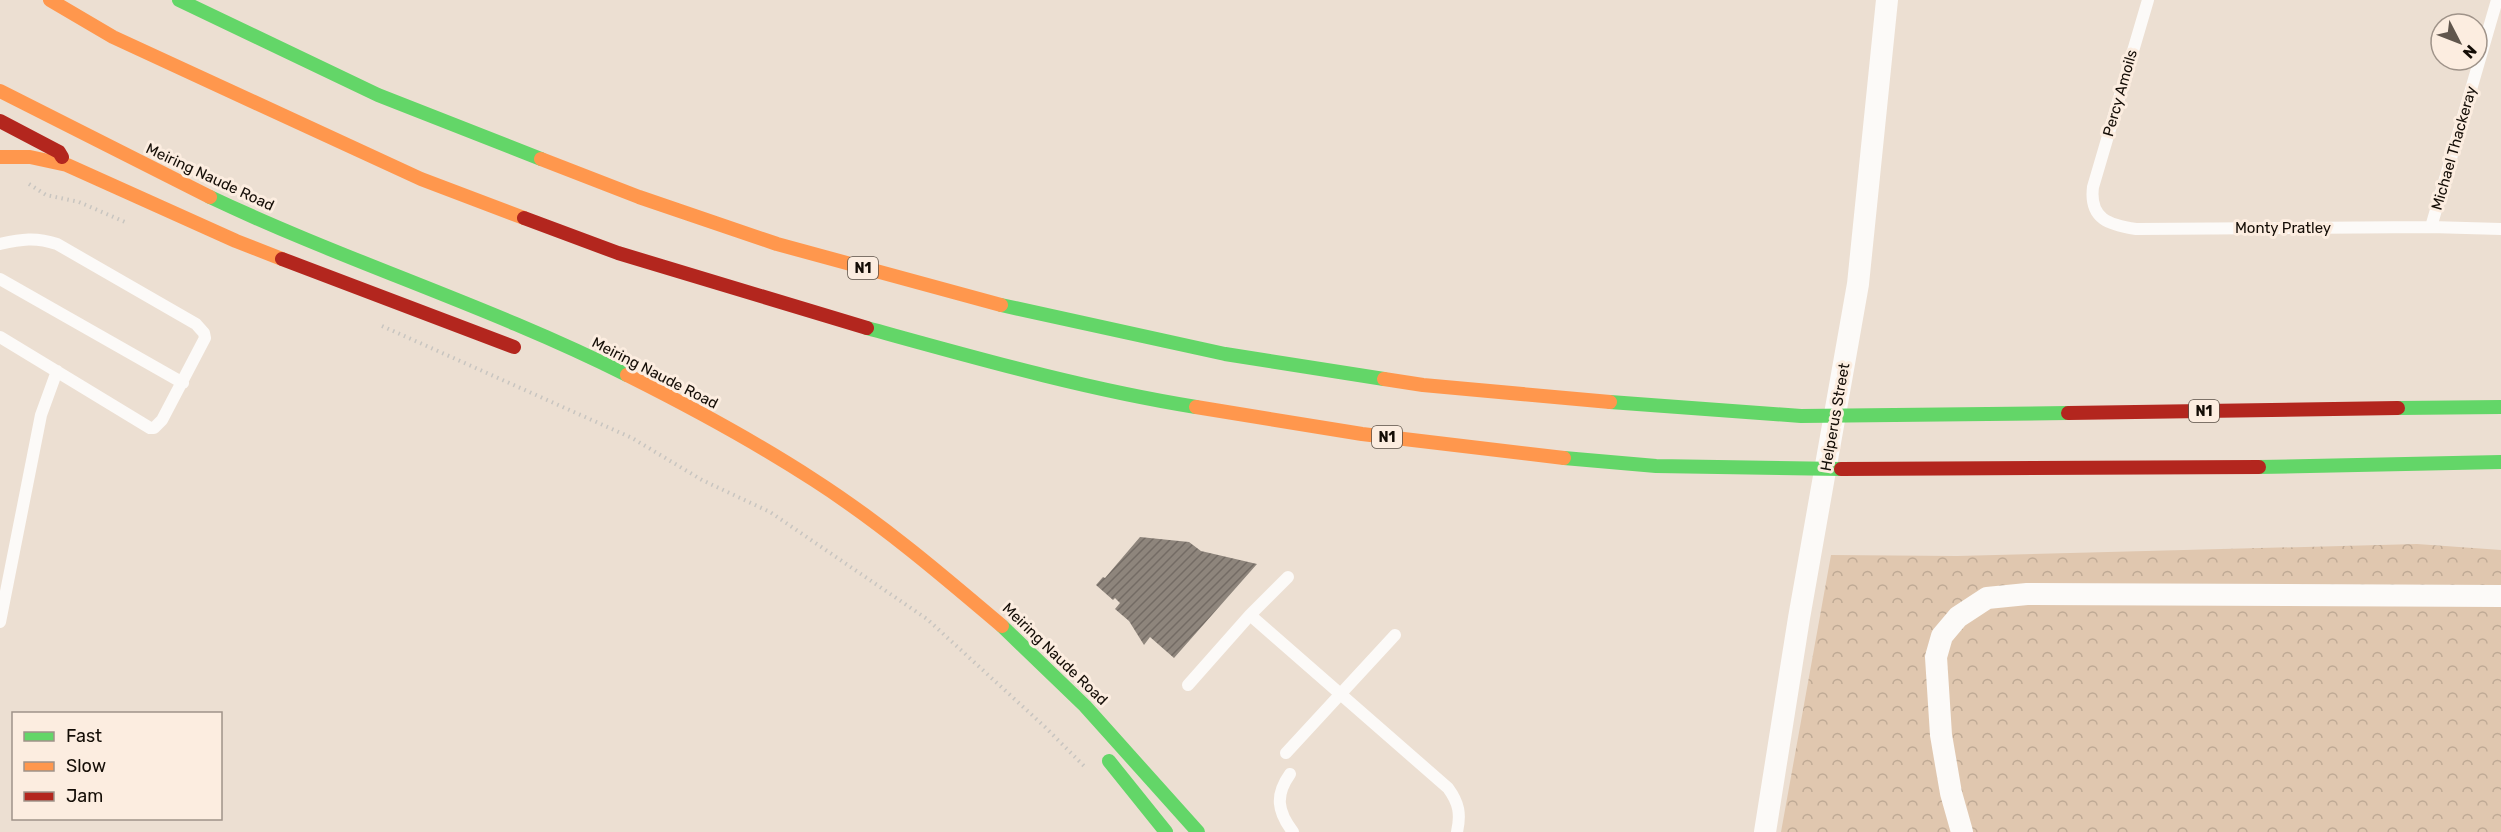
<svg xmlns="http://www.w3.org/2000/svg" width="2501" height="832" font-family="Rubik,sans-serif">
  <defs>
    <pattern id="forest-crowns" width="20" height="18" patternUnits="userSpaceOnUse" patternTransform="scale(1.5)"><rect width="20" height="18" fill="#e0c7af"/><path d="M2 6a3 3 0 1 1 6 0M12 15a3 3 0 1 1 6 0" fill="none" stroke="#bfaa95"/></pattern>
    <pattern id="building-hatch" width="6" height="6" patternUnits="userSpaceOnUse" patternTransform="scale(1.5)"><rect width="6" height="6" fill="#8e857c"/><path d="M-1 1l2-2M0 6l6-6M5 7l2-2" fill="none" stroke="#736b64"/></pattern>
  </defs>
  <rect width="100%" height="100%" fill="#ecdfd2"/>
  <path fill="url(#forest-crowns)" d="M2417 544 2501 550V832H1781L1831 555 1957 556Z"/>
  <path fill="url(#building-hatch)" d="M1140 537 1189 542 1201 551 1257 564 1174 658 1150 637 1144 645 1129 621 1115 609 1120 603 1115 598 1113 600 1096 585 1103 577 1105 578Z"/>
  <g fill="none" stroke-linecap="round" stroke-linejoin="round">
    <path stroke="#c8c5c0" stroke-width="4" stroke-dasharray="1.5 4.5" stroke-linecap="butt" d="M29 184 46 195 79 202 125 222
      M382 326 632 438 702 480 770 512 927 619 1044 726 1084 766"/>
    <path stroke="#fcfaf8" stroke-width="12" d="M2148 0 2093 187C2089 219 2109 225 2136 229L2431 227 2501 229
      M2431 227 2497 0
      M0 244C21 239 36 237 57 244L196 324 204 333 205 338 162 420 154 428H150L0 337
      M0 279 183 383
      M1250 615 1288 577
      M0 622 41 415 57 371
      M1188 685 1250 615 1448 788C1459 803 1461 814 1457 832
      M1286 753 1395 635
      M1290 774C1275 795 1277 811 1293 832"/>
    <path stroke="#fcfaf8" stroke-width="22" d="M1765 832 1799 618 1858 284 1887 0
      M1962 832 1951 793 1941 735 1936 657 1942 636 1958 617 1987 598 2027 594 2501 596"/>
    <path stroke="#63d668" stroke-width="14" d="M179 0 378 95 541 159
      M210 197C347 262 492 307 627 375
      M1001 305 1225 354 1384 379
      M867 328C976 358 1084 389 1196 407
      M1610 402 1801 416 2068 413
      M2398 408 2501 407
      M1564 458 1656 466 1841 469
      M2259 467 2501 462
      M1002 626 1085 706 1198 832
      M1109 761 1166 832"/>
    <path stroke="#ff974d" stroke-width="14" d="M50 0 113 37 421 179 524 218
      M0 91 210 197
      M0 157H30L67 165 236 241 282 259
      M541 159 639 197 777 244 1001 305
      M627 375C691 407 754 441 814 480 881 523 942 575 1002 626
      M1384 379 1423 385 1610 402
      M1196 407 1362 434 1564 458"/>
    <path stroke="#b3261e" stroke-width="14" d="M0 121 59 152 62 157
      M524 218 618 253 867 328
      M282 259 514 347
      M2068 413 2398 408
      M1841 469 2259 467"/>
  </g>
  <g text-anchor="middle" stroke-width="6" stroke-linejoin="round" paint-order="stroke">
    <g fill="#fcede0" stroke="#5a5047" stroke-width="1.5">
      <rect x="848" y="257" width="30" height="22" rx="4.5"/>
      <rect x="2189" y="400" width="30" height="22" rx="4.5"/>
      <rect x="1372" y="426" width="30" height="22" rx="4.5"/>
    </g>
    <g font-size="14" font-weight="bold" fill="#140d06">
      <text x="863" y="273">N1</text>
      <text x="2204" y="416">N1</text>
      <text x="1387" y="442">N1</text>
    </g>
    <g font-size="15" fill="#140d06" stroke="#fcede0">
      <text transform="translate(2120 93) rotate(-74)" y="5">Percy Amoils</text>
      <text transform="translate(2454 148) rotate(-74)" y="5">Michael Thackeray</text>
      <text transform="translate(210 177) rotate(25)" y="5">Meiring Naude Road</text>
      <text x="2283" y="233">Monty Pratley</text>
      <text transform="translate(655 373) rotate(27)" y="5">Meiring Naude Road</text>
      <text transform="translate(1835 417) rotate(-80)" y="5">Helperus Street</text>
      <text transform="translate(1055 654) rotate(44)" y="5">Meiring Naude Road</text>
    </g>
  </g>
  <rect x="12" y="712" width="210" height="108" fill="#fcede0" stroke="#9f9389" stroke-width="1.5"/>
  <rect x="24" y="732" width="30" height="9" fill="#63d668" stroke="#9f9389" stroke-width="1.5"/>
  <text x="66" y="742" font-size="18" fill="#140d06">Fast</text>
  <rect x="24" y="762" width="30" height="9" fill="#ff974d" stroke="#9f9389" stroke-width="1.5"/>
  <text x="66" y="772" font-size="18" fill="#140d06">Slow</text>
  <rect x="24" y="792" width="30" height="9" fill="#b3261e" stroke="#9f9389" stroke-width="1.5"/>
  <text x="66" y="802" font-size="18" fill="#140d06">Jam</text>
  <g transform="translate(2459 42) rotate(132)"><circle r="28" fill="#fcede0" stroke="#9f9389" stroke-width="1.5"/>
  <path d="M0-4.5L10 22L0 15L-10 22Z" fill="#60564d"/>
  <text y="-9" font-size="16" font-weight="bold" text-anchor="middle" fill="#140d06">N</text>
  </g>
</svg>
